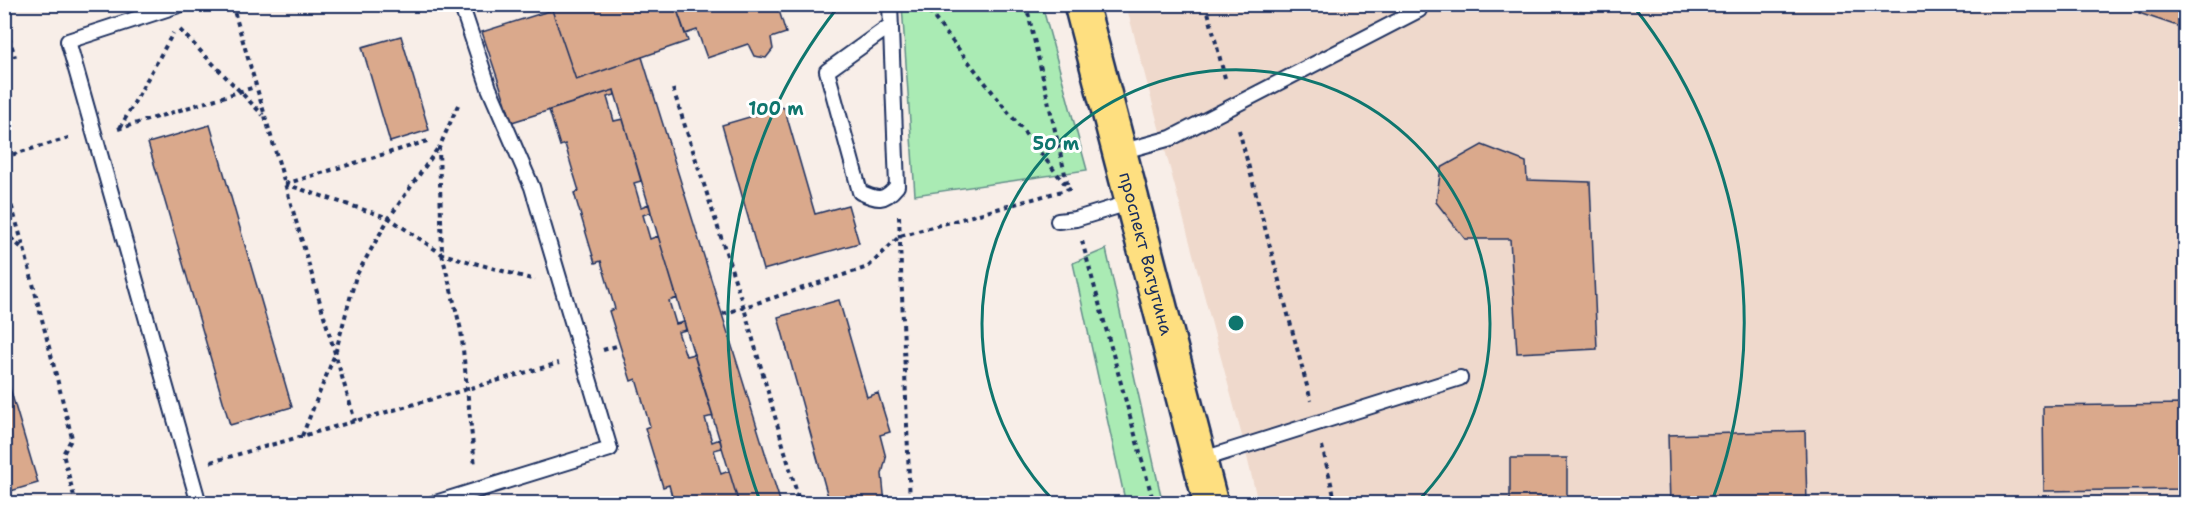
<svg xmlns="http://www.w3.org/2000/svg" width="2190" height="508" font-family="'Shantell Sans',sans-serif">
  <rect width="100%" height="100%" fill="#f8eee8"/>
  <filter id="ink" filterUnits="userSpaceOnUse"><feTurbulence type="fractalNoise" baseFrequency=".0167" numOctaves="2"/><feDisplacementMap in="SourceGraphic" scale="12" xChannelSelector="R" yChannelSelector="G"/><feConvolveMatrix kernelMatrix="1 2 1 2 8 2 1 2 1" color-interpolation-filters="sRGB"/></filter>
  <g filter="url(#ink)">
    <path fill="#efd9cc" d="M1126 5H2185V503H1258L1242 436Z"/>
    <path fill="#aaebb4" stroke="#628d89" stroke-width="1.5" d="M902 5H1042L1087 170 915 195Z
      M1106 249 1159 487 1163 503H1112L1125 500 1073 263Z"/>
    <path fill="#daa98c" stroke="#1b2f5e" stroke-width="1.5" d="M567 4H675L688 41 576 80 552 10Z
      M675 4H777L786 33 771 38 773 49 766 58 754 56 748 44 707 58 697 30 685 34Z
      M2142 4H2186V29L2139 13Z
      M552 10 576 80 642 57 781 504H739L614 90 512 122 482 32Z
      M401 36 429 130 390 142 362 47Z
      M614 90 615 95 607 97 614 121 623 119 641 181 634 183 641 207 649 204 651 212 643 215 650 239 658 236 677 298 669 301 676 324 684 322 686 330 678 332 686 356 694 354 713 416 705 418 712 442 720 439 722 448 714 450 721 474 729 471 739 504H674L669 485 663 487 645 428 650 426 636 379 631 381 609 311 615 309 601 261 595 263 574 193 579 191 572 168 565 144 560 146 549 110Z
      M784 107 815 214 848 205 859 243 763 270 722 125Z
      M210 125 292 407 230 425 148 143Z
      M1482 145 1526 162 1527 180 1590 182 1597 349 1517 353 1510 239H1465L1436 202 1441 168Z
      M839 300 867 397 878 393 890 432 880 435 886 458 882 474 885 504H830L778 317Z
      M4 368 38 483 4 493Z
      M2186 404V489L2044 491 2043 406Z
      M1805 431 1807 504H1670L1668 435Z
      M1510 458H1567V504H1510Z"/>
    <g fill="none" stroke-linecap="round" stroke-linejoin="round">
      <g stroke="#1b2f5e" stroke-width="18">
        <path id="lane" d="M182 4 68 41 199 504
          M890 4 897 186C884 202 877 200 860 192L827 71 891 25
          M1120 152 1171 138 1419 10
          M1058 221 1076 219 1132 202
          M1200 460 1460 378
          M432 504 610 449 532 187 489 88 461 4"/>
      </g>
      <g stroke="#1b2f5e" stroke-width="38">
        <g id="primary">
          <path id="s1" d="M1081 4 1211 504"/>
        </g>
      </g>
      <path stroke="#1b2f5e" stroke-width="4" stroke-dasharray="4.5 4.5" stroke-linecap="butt" d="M232 4 355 421
        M1026 4 1068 187
        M1206 4 1226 82
        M4 20 15 57
        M180 30 263 115
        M673 89 744 308 800 504
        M458 105 439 148 442 254 461 330 475 466
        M120 128 173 33
        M118 129 255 87
        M1239 130 1311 401
        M4 157 72 137
        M4 180 25 252 72 438 63 454 76 504
        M285 184 389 218 442 254 535 280
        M285 184 431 140
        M899 216 910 504
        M4 232 25 251
        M1082 241 1154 504
        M723 314 868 267 900 236 1069 189 923 4
        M603 350 620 345
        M302 436 335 354 356 276 389 218 438 148
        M1322 446 1336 504
        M211 462 559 363"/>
      <use href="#lane" stroke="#fff" stroke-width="14"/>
      <use href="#primary" stroke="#fedf80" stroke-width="33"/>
    </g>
  </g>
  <g fill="none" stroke="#0f766e" stroke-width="3">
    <path d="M1056 503A254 254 0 1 1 1416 503"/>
    <path d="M760 501A508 508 0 0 1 838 7M1634 7A508 508 0 0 1 1712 501"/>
  </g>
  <g text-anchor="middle" stroke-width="6" stroke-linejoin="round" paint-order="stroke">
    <g font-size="18" fill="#1b2f5e" stroke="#fff">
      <text dy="6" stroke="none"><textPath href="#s1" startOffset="258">проспект Ватутина</textPath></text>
    </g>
  </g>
  <circle cx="1236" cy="323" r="9" fill="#0f766e" stroke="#fff" stroke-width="3"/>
  <g font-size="18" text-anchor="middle" font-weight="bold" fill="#0f766e" stroke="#fff" stroke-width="6" stroke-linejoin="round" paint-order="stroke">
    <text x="776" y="115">100 m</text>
    <text x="1056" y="150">50 m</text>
  </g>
  <rect width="2190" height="508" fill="none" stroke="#fff" stroke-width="24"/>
  <rect x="12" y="12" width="2166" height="484" fill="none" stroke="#1b2f5e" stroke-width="2" filter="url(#ink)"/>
</svg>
